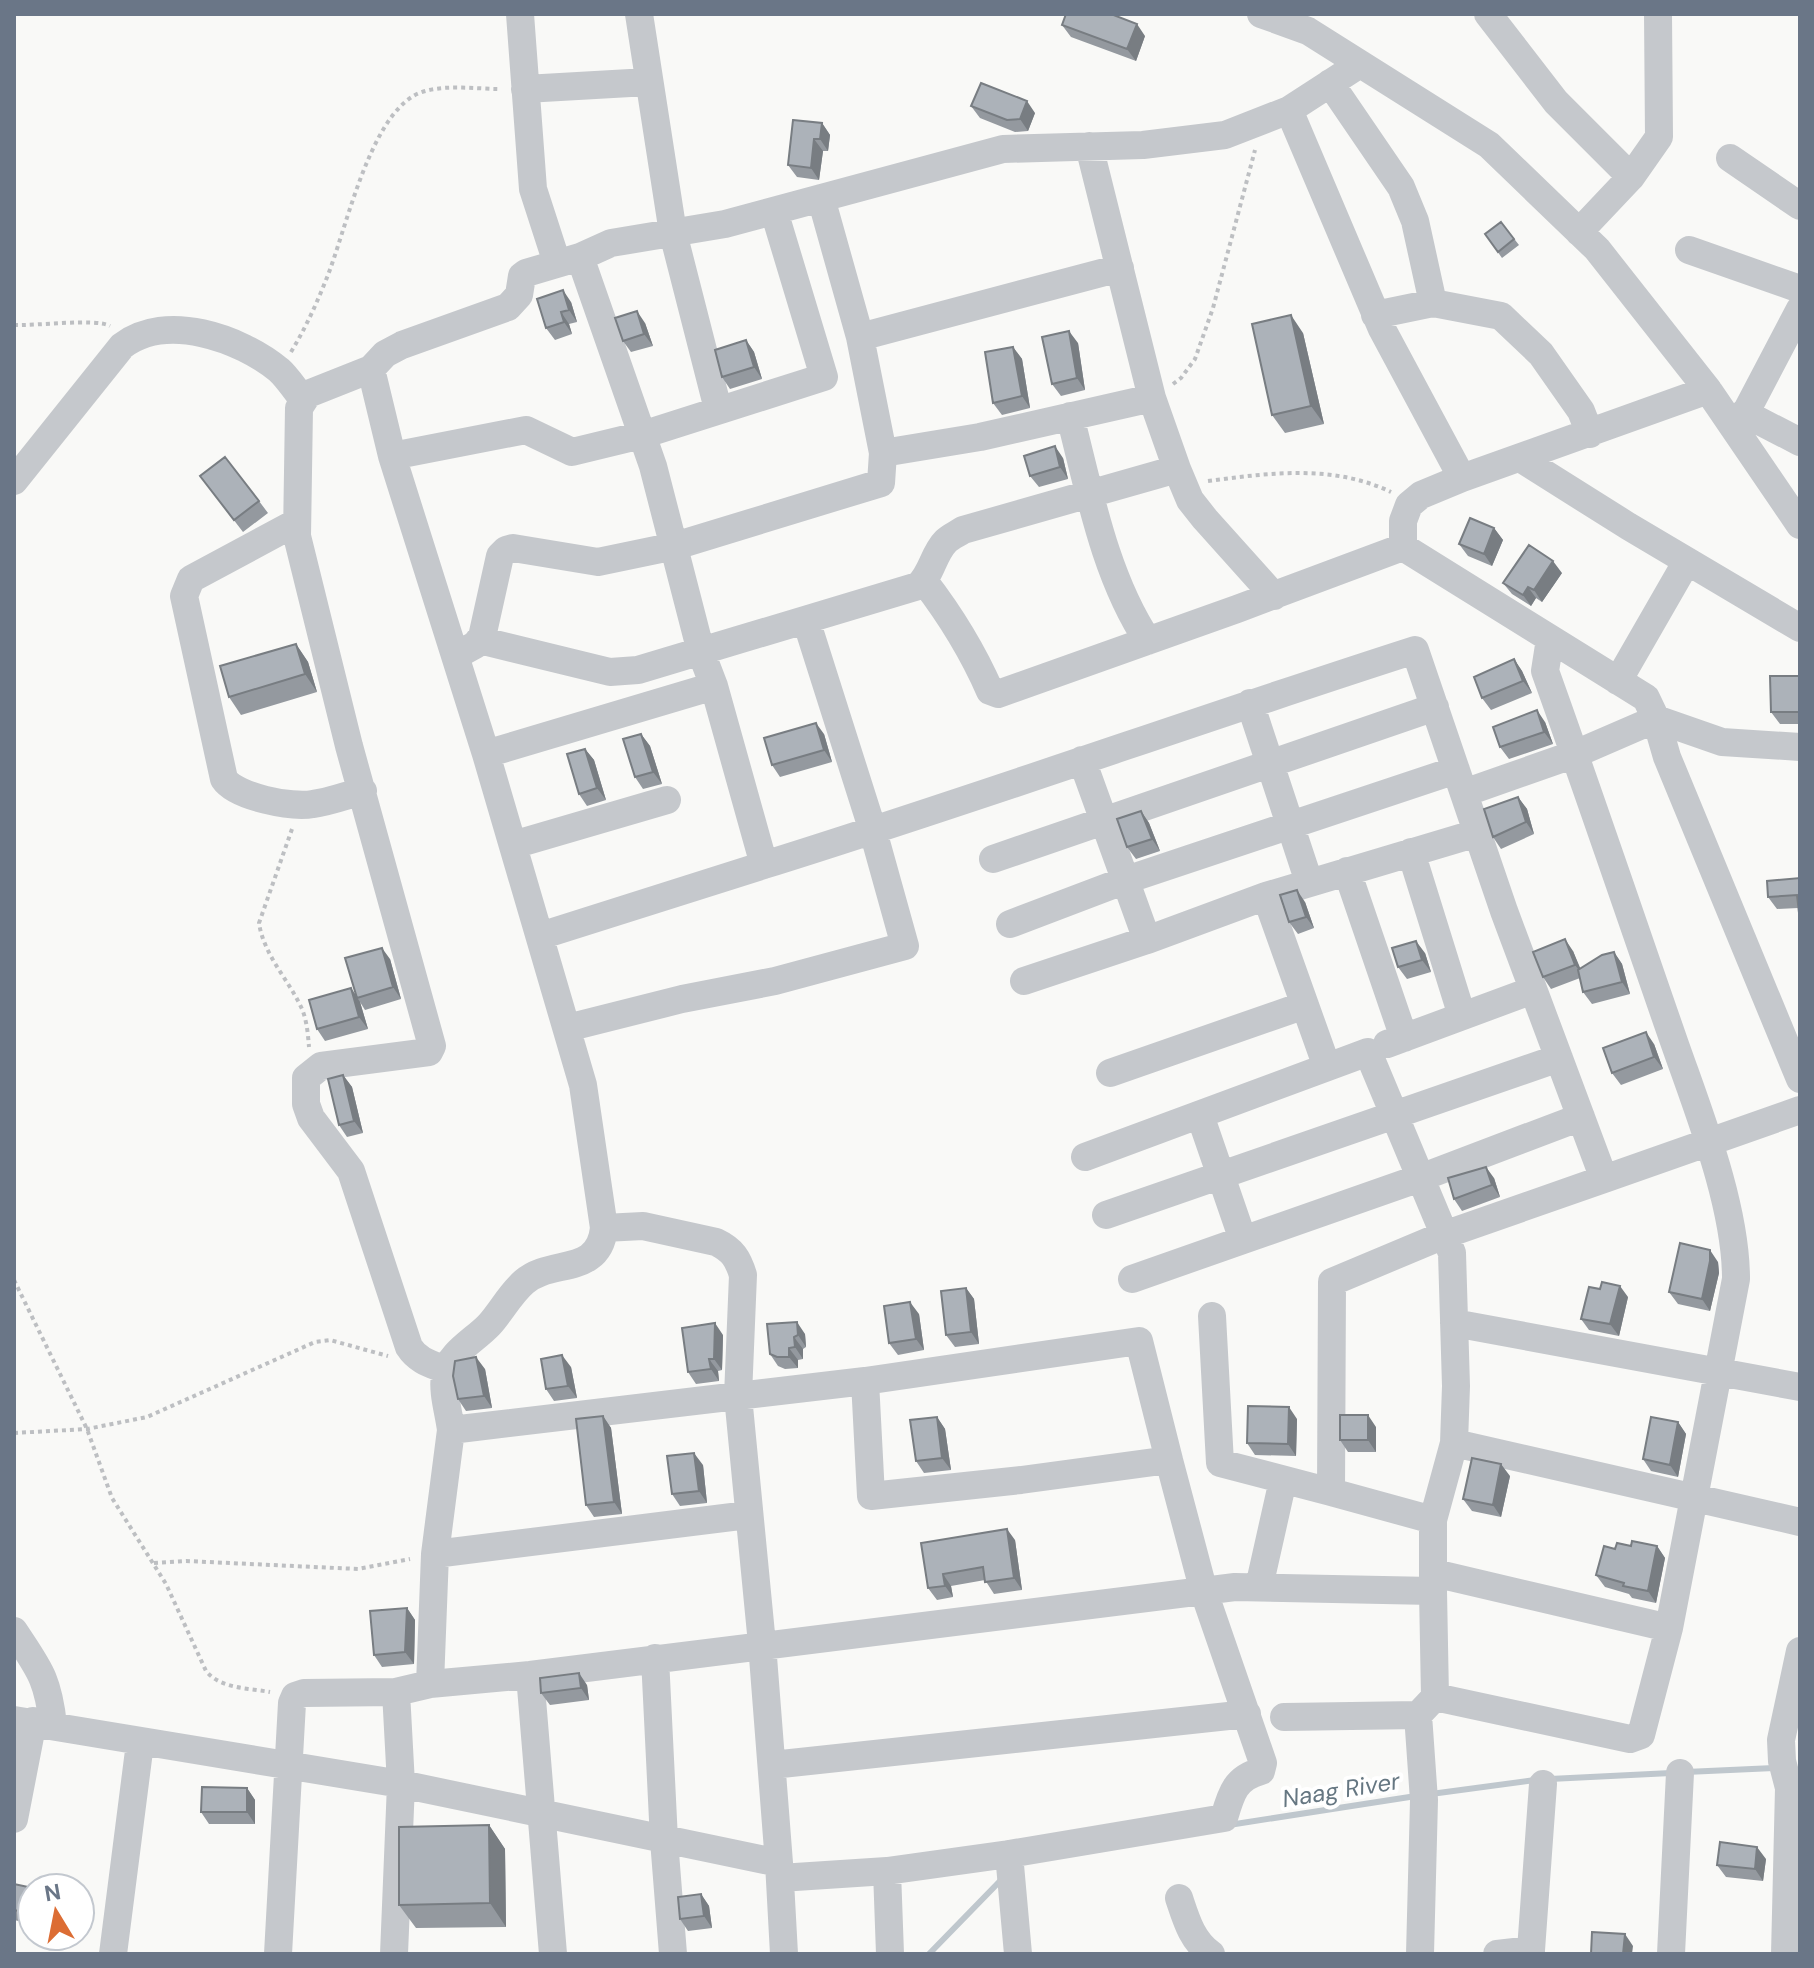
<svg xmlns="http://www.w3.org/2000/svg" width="1814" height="1968" font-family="'DM Sans',sans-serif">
  <rect width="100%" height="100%" fill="#f9f9f7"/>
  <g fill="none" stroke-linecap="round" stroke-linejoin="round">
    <path stroke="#bfc7cd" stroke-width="6" d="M1686 1772 1774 1768
      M1550 1779 1671 1773
      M1431 1794 1535 1780
      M1229 1825 1416 1796
      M929 1954 1002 1879"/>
    <path stroke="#bdbfc2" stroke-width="4" stroke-dasharray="4 4" stroke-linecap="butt" d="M14 325C36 326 96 318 110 326
      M291 352C305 329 316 305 326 280 346 231 368 121 415 95 439 83 474 89 500 89
      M1173 384 1181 378 1195 359 1213 308 1255 150
      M1208 481C1270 473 1332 464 1391 492
      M292 829 259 923C264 956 289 980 302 1009 307 1021 308 1035 309 1047
      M14 1280 87 1429 112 1498 166 1584 206 1671C221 1689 248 1688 270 1692
      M14 1433 87 1429 147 1417 315 1342 330 1340 388 1356
      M154 1563 186 1561 358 1569 410 1559"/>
    <path stroke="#c5c8cc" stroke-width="28" d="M520 14 533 189 557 263
      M639 14 673 233 718 409
      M1261 14 1308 31 1489 145 1597 249 1708 390 1800 525
      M1488 14 1556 102 1631 177 1659 137 1658 14
      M1360 64 1289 110 1225 135 1143 145 1003 149 725 224 611 243 580 257 653 466 701 652 714 686 764 865C982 797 1197 720 1415 650L1504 911 1604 1179 1800 1110
      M1330 83 1401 187 1415 221 1433 303
      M525 89 648 82
      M1289 110 1382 329 1462 478
      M1089 146 1152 398 1177 469 1190 500 1205 519 1274 596
      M1730 158 1800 206
      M821 198 860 337 883 453
      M1579 232 1631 177
      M1689 250 1800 289
      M1375 315 1433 303 1501 316 1541 354 1581 411 1590 434
      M860 337 1120 268
      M371 369 392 456
      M1744 413 1800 442
      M1070 416C1089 490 1105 577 1148 641
      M1736 431 1800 309
      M1520 458 1628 526 1800 628
      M14 481 122 346C166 312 240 338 279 370 288 378 295 390 303 399
      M297 522 191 579 184 596 224 779C236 797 292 808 313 804 330 802 347 795 363 791
      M1403 547V521L1409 505 1421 495 1462 478 1708 390
      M924 581C951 616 972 650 990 691L998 694 1237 609 1403 547 1646 698 1656 719 1667 757 1800 1079
      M479 640 610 672 638 670 918 586C932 574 933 554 946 541 950 537 957 534 963 530L1177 469
      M455 656 475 645 482 637 500 556 506 550 513 548 598 562 675 546 881 483 883 453 980 437 1152 398
      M1618 681 1687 561
      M1250 703 1309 882
      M486 754 714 686
      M1082 760 1147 940
      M1464 793 1575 754 1656 719 1722 742 1800 747
      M513 845 667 800
      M1411 852 1462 1016
      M993 859 1435 707
      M1347 871 1404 1038
      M1266 896 1327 1067
      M1010 924 1126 880 1456 770
      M540 936 764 865
      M1024 981 1147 940 1266 896 1477 833
      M567 1028 682 999 775 981 905 946 873 831 806 620
      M1387 1044 1533 990
      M1110 1073 1305 1005
      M1200 1115 1243 1240 1420 1178 1581 1117
      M1085 1157 1368 1052 1452 1253 1456 1386 1454 1443
      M1106 1215 1559 1058
      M1132 1279 1243 1240
      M1212 1316 1220 1463 1331 1492 1332 1282 1444 1235 1604 1179
      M1454 1323 1800 1387
      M446 1370C431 1364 418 1361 409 1347L351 1171 311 1118 306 1104V1078L321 1066 429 1052 432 1046 349 746 297 536 299 408 308 394 371 369 385 354 402 345 508 307 519 295 522 276 526 273 580 257
      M451 1430C449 1413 442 1392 445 1375 449 1353 475 1340 489 1325 501 1312 510 1294 524 1282 551 1258 599 1277 604 1228L583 1085 486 754 392 456 526 430 572 452 642 435 824 377 774 211
      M1331 1492 1433 1520
      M748 1515 435 1554 451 1430 865 1381
      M1434 1573 1669 1628
      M1259 1587 1283 1480
      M14 1631C39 1669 48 1678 53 1725
      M655 1658 664 1840 673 1954
      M530 1675 553 1954
      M430 1684 435 1554
      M1435 1697 1630 1739 1641 1735 1669 1628 1736 1279C1736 1202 1696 1106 1671 1033 1629 912 1588 791 1545 671L1550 639
      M1284 1717 1418 1715
      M14 1720 401 1784 396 1692 430 1684 530 1675 1235 1587 1433 1591V1520L1454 1443 1800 1522
      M772 1765 1247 1714
      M14 1819 33 1721
      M1009 1854 1018 1954
      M779 1863 784 1954
      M887 1871 1009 1854 1224 1818C1231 1794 1235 1778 1261 1771L1263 1763 1204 1592 1169 1460 1021 1480 871 1496 865 1381 1139 1341 1169 1460
      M780 1878 887 1871 890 1954
      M1179 1898C1186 1919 1192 1941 1211 1954
      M1531 1950 1543 1784
      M113 1954 140 1743
      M278 1954 292 1703 295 1696 304 1693 396 1692
      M394 1954 401 1784 779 1863 762 1644 738 1396 743 1275C738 1259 733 1250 716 1242L643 1226 604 1228
      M1420 1954 1424 1800 1418 1715 1435 1697 1433 1591
      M1497 1954 1531 1950V1954
      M1671 1954 1680 1773
      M1785 1954 1789 1788 1782 1761 1781 1740 1800 1651"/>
  </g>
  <path fill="#94999f" d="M1062 25 1145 36 1136 61 1071 37Z
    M971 106 1035 113 1028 131 1015 132 980 118Z
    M822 123 830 135 828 151H823L819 180 797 177 788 165Z
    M1501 222 1519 245 1502 258 1485 234Z
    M571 302 577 322 569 324 572 334 555 340 546 328Z
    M645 323 653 346 631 352 623 341Z
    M1303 333 1324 424 1285 433 1272 415Z
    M746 340 754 352 762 379 730 389 722 377Z
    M1078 343 1085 390 1061 396 1052 384Z
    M1013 347 1022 359 1030 408 1002 415 993 403Z
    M1063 458 1068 479 1039 487 1030 476Z
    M200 476 259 501 268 513 243 532Z
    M1494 528 1503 540 1492 566 1468 556 1459 544Z
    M1562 573 1542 602 1536 598 1531 606 1512 594 1503 583Z
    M296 644 308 662 317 692 241 715 229 697Z
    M1514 659 1522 671 1532 693 1491 710 1482 698Z
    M1800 676V724H1780L1771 712Z
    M1545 722 1553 744 1509 759 1500 747Z
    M641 734 650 746 662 784 643 789 635 777Z
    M824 734 832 762 780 777 772 765Z
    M585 749 594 760 606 800 587 806 579 794Z
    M1518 797 1527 809 1534 834 1501 849 1493 837Z
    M1141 811 1149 823 1160 851 1136 859 1127 847Z
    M1800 878 1798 908 1777 909 1768 897Z
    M1305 902 1314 928 1298 934 1289 922Z
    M1573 951 1580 969 1614 952 1622 964 1630 994 1592 1004 1583 992 1580 978 1551 989 1543 977Z
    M1425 953 1431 972 1407 979 1398 967Z
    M390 959 401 999 365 1010 360 1002 368 1029 325 1041 317 1029 351 988 356 995Z
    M1654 1044 1663 1069 1621 1085 1612 1073Z
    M343 1075 352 1087 363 1133 347 1137 339 1125Z
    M1494 1178 1500 1197 1462 1211 1454 1199Z
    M1718 1262 1719 1273 1710 1311 1678 1304 1669 1292Z
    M966 1288 974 1299 979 1344 955 1347 946 1335Z
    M1628 1297 1619 1336 1589 1330 1581 1319Z
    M919 1314 924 1350 898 1355 889 1343Z
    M767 1324 805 1334 806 1347 803 1349V1359L798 1360V1368L785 1369 778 1366 770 1354Z
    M723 1335 722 1370 718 1371 719 1381 696 1384 688 1372Z
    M571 1367 577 1398 554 1401 546 1389Z
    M485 1369 492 1408 466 1411 458 1399Z
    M603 1416 611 1428 622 1514 594 1517 586 1505Z
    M937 1417 945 1429 951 1470 924 1473 916 1461Z
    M1297 1419 1296 1456 1255 1455 1247 1443Z
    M1678 1422 1686 1434 1678 1477 1651 1471 1643 1459Z
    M1376 1427V1452H1348L1340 1440Z
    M703 1465 707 1503 680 1506 672 1494Z
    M1510 1476 1501 1517 1472 1511 1463 1499Z
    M1015 1540 1022 1590 994 1594 985 1580 951 1586 953 1597 937 1600 928 1588 921 1543Z
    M1631 1546H1657L1665 1558 1656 1603 1632 1598 1629 1594 1605 1587 1596 1575 1615 1549Z
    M407 1608 415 1620 414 1664 382 1667 374 1655Z
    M587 1685 589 1700 550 1705 541 1693Z
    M247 1788 255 1800V1824H209L201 1812Z
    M489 1825 505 1849 506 1927 416 1928 399 1905Z
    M1766 1859 1763 1881 1726 1877 1717 1865Z
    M14 1884 32 1888V1924L14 1920Z
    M701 1894 709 1906 712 1928 688 1931 680 1919Z"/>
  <path fill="#787d82" d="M1137 24 1145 36 1136 61 1127 49Z
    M1027 101 1035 113 1028 131 1020 119Z
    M822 123 830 135 828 151 820 139Z
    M814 139 823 151 819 180 811 168Z
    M563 290 571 302 577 322 569 310Z
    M637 311 645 323 653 346 644 334Z
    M561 312 569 324 572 334 564 322Z
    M1291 315 1303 333 1324 424 1311 406Z
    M1069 331 1078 343 1085 390 1077 378Z
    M746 340 754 352 762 379 754 367Z
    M1013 347 1022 359 1030 408 1022 396Z
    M1055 446 1063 458 1068 479 1060 467Z
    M1494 528 1503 540 1492 566 1484 554Z
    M1553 561 1562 573 1542 602 1534 590Z
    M1528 587 1536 598 1531 606 1523 595Z
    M296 644 308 662 317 692 305 674Z
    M1514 659 1522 671 1532 693 1523 681Z
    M1537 710 1545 722 1553 744 1544 732Z
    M816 723 824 734 832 762 824 750Z
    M641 734 650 746 662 784 653 772Z
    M585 749 594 760 606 800 597 788Z
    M1518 797 1527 809 1534 834 1526 822Z
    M1141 811 1149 823 1160 851 1152 839Z
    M1297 890 1305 902 1314 928 1306 917Z
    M1565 939 1573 951 1584 977 1575 965Z
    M1416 941 1425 953 1431 972 1422 960Z
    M382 948 390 959 401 999 393 987Z
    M1614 952 1622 964 1630 994 1622 982Z
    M351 988 360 1002 368 1029 359 1017Z
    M1646 1032 1654 1044 1663 1069 1654 1057Z
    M343 1075 352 1087 363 1133 354 1121Z
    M1486 1167 1494 1178 1500 1197 1492 1185Z
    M1710 1250 1718 1262 1719 1273 1710 1311 1702 1299Z
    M1620 1286 1628 1297 1619 1336 1610 1324Z
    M966 1288 974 1299 979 1344 971 1332Z
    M910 1302 919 1314 924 1350 916 1339Z
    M797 1322 805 1334 806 1347 798 1335Z
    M715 1323 723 1335 722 1370 714 1359Z
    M794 1337 803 1349V1359L795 1347Z
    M789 1348 798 1360V1368L789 1357Z
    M562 1355 571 1367 577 1398 568 1386Z
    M476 1357 485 1369 492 1408 484 1396Z
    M709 1359 718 1371 719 1381 711 1369Z
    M1289 1407 1297 1419 1296 1456 1288 1444Z
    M1368 1415 1376 1427V1452L1368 1440Z
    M603 1416 611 1428 622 1514 614 1502Z
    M937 1417 945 1429 951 1470 942 1458Z
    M1678 1422 1686 1434 1678 1477 1670 1465Z
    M694 1453 703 1465 707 1503 699 1491Z
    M1501 1464 1510 1476 1501 1517 1493 1505Z
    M1007 1529 1015 1540 1022 1590 1014 1578Z
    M1657 1546 1665 1558 1656 1603 1648 1591Z
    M943 1574 951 1586 953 1597 945 1586Z
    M407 1608 415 1620 414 1664 405 1652Z
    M579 1673 587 1685 589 1700 581 1688Z
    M247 1788 255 1800V1824L247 1812Z
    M489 1825 505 1849 506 1927 490 1903Z
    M1757 1847 1766 1859 1763 1881 1755 1869Z
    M701 1894 709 1906 712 1928 704 1916Z
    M1625 1934 1633 1946 1632 1954H1623Z"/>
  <path fill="#acb2b9" stroke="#787d82" stroke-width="2" d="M1066 14H1111L1137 24 1127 49 1062 25Z
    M981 83 1027 101 1020 119 1007 120 971 106Z
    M793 120 822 123 820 139H814L811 168 788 165Z
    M1501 222 1514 239 1498 252 1485 234Z
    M563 290 569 310 561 312 564 322 546 328 537 299Z
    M637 311 644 334 623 341 615 318Z
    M1291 315 1311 406 1272 415 1252 324Z
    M1069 331 1077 378 1052 384 1042 337Z
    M746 340 754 367 722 377 715 350Z
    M1013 347 1022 396 993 403 985 352Z
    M1055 446 1060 467 1030 476 1024 456Z
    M225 457 259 501 234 520 200 476Z
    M1470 518 1494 528 1484 554 1459 544Z
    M1529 545 1553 561 1534 590 1528 587 1523 595 1503 583Z
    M296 644 305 674 229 697 220 666Z
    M1514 659 1523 681 1482 698 1474 677Z
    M1770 676H1800V712H1771Z
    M1537 710 1544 732 1500 747 1493 727Z
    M816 723 824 750 772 765 764 738Z
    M641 734 653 772 635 777 623 739Z
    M585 749 597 788 579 794 567 754Z
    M1518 797 1526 822 1493 837 1484 809Z
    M1141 811 1152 839 1127 847 1117 819Z
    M1800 878V922L1797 895 1768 897 1767 881Z
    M1297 890 1306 917 1289 922 1280 895Z
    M1565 939 1575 965 1543 977 1533 952Z
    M1416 941 1422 960 1398 967 1392 948Z
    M382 948 393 987 357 998 345 958Z
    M1614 952 1622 982 1583 992 1578 970 1602 955Z
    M351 988 359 1017 317 1029 309 1000Z
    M1646 1032 1654 1057 1612 1073 1603 1048Z
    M343 1075 354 1121 339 1125 328 1079Z
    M1486 1167 1492 1185 1454 1199 1448 1178Z
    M1680 1243 1710 1250V1261L1702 1299 1669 1292Z
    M1602 1282 1620 1286 1610 1324 1581 1319 1589 1287 1600 1289Z
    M966 1288 971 1332 946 1335 941 1291Z
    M910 1302 916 1339 889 1343 884 1306Z
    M797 1322 798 1335 794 1337 795 1347 789 1348V1357H777L770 1354 767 1324Z
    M715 1323 714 1359H709L711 1369 688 1372 682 1328Z
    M562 1355 568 1386 546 1389 541 1359Z
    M476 1357 484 1396 458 1399 453 1376 455 1361Z
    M1248 1406 1289 1407 1288 1444 1247 1443Z
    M1340 1415H1368V1440H1340Z
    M603 1416 614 1502 586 1505 576 1419Z
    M937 1417 942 1458 916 1461 910 1420Z
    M1651 1417 1678 1422 1670 1465 1643 1459Z
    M694 1453 699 1491 672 1494 667 1456Z
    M1472 1458 1501 1464 1493 1505 1463 1499Z
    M1007 1529 1014 1578 985 1582 983 1567 943 1574 945 1586 928 1588 921 1543Z
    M1632 1541 1657 1546 1648 1591 1623 1586 1624 1583 1596 1575 1604 1546 1615 1549 1617 1543 1631 1546Z
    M407 1608 405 1652 374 1655 370 1611Z
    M579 1673 581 1688 541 1693 540 1678Z
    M202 1787 247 1788V1812H201Z
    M489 1825 490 1903 399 1905V1827Z
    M1720 1842 1757 1847 1755 1869 1717 1865Z
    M14 1884 33 1888 32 1914 14 1910Z
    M701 1894 704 1916 680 1919 678 1897Z
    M1592 1932 1625 1934 1623 1954H1591Z"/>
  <g text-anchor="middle" stroke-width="8" stroke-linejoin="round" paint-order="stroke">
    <g font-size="24" font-style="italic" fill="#667782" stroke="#fff">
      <text transform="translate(1341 1790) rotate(-9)" y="8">Naag River</text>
    </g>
  </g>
  <rect width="1814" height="1968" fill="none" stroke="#6a7687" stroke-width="32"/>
  <g transform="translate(56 1912) rotate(350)"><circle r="38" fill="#ffffff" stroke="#c3c8cf" stroke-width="2"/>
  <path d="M0-6L14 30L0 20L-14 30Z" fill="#dc6d34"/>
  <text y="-12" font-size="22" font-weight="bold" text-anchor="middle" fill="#6a7687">N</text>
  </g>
</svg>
